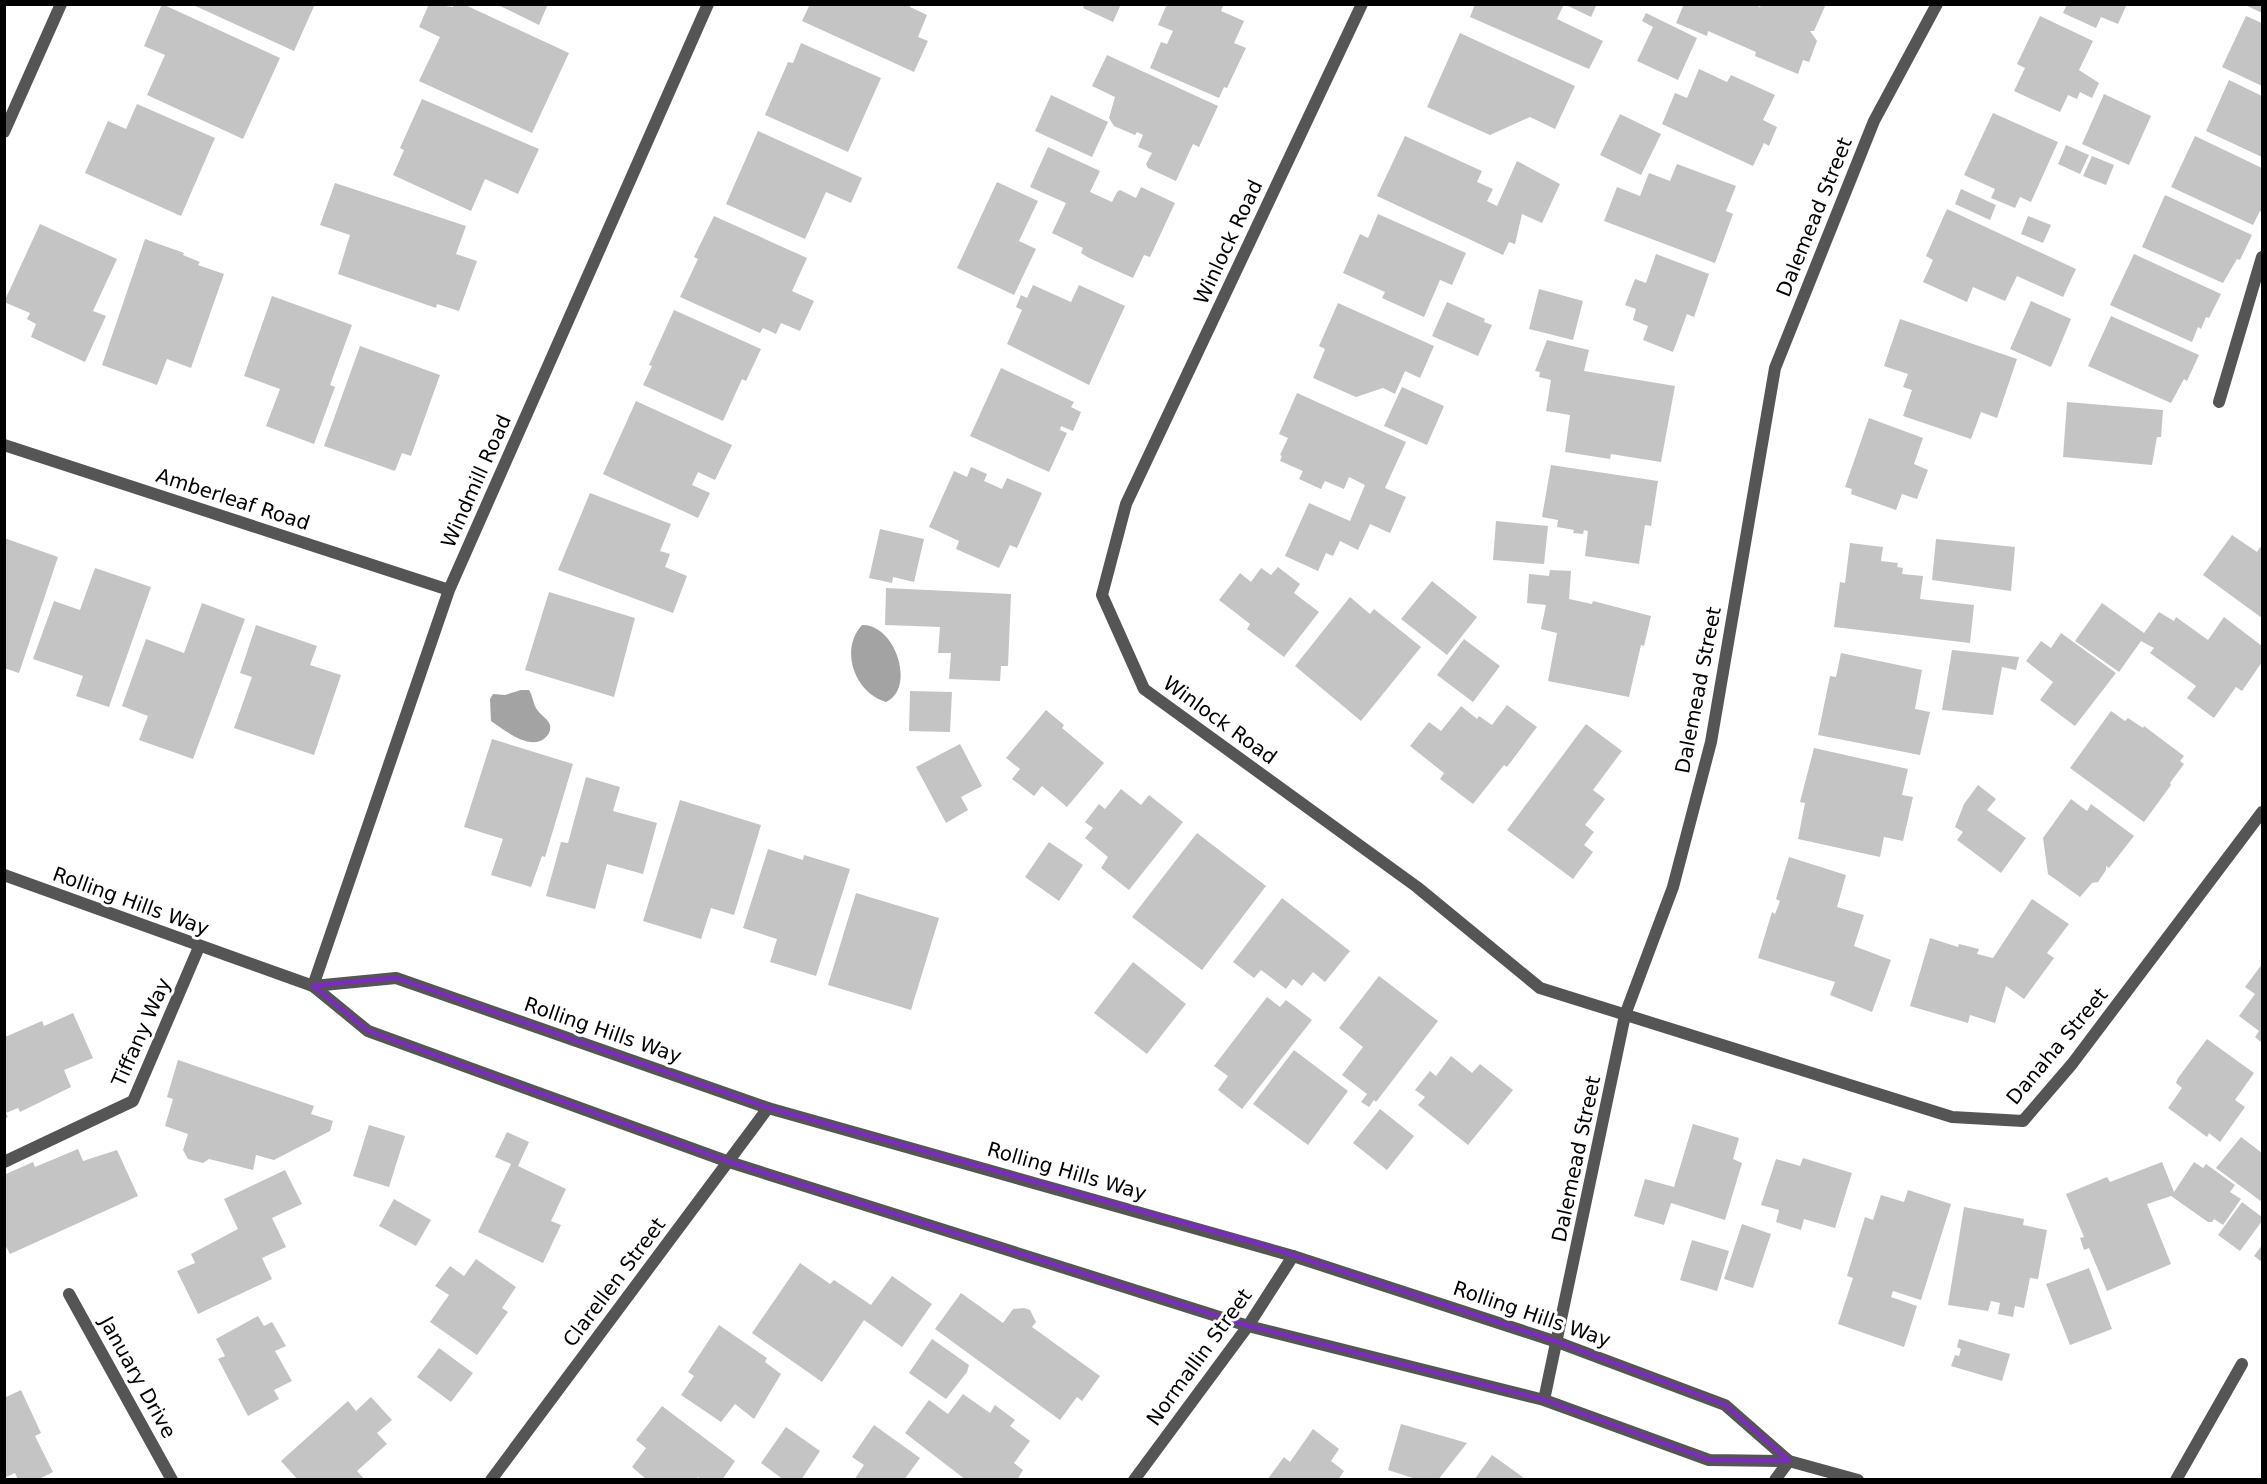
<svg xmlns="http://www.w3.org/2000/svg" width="2267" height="1484" font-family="'DejaVu Sans',sans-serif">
  <rect width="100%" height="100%" fill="#fff"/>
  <path fill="#a3a3a3" d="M862 625C896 624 916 689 886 702 855 693 839 650 862 625Z
    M521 690H529C533 696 533 705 538 711 542 716 548 719 550 725 551 730 549 735 545 738 530 751 504 730 491 721L490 699 493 694 505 695Z"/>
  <path fill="#c4c4c4" d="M162 4 280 58 243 139 147 95 165 55 144 46Z
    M191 4H315L294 51Z
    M429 4 453 7 454 4H463L569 53 532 133 419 81 440 37 419 27Z
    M496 4H548L539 25Z
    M810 4H911L910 7 927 15 918 37 928 41 914 72 802 21Z
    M1085 4H1121L1113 22 1083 8Z
    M1167 4H1224L1221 11 1244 21 1234 43 1246 48 1227 88 1224 87 1219 98 1150 68 1161 42 1167 44 1173 31 1158 25Z
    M1475 4H1564L1557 19 1603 41 1589 69 1470 17Z
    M1564 4H1597L1591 17Z
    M1684 4H1754L1760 7 1762 4H1826L1814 31H1810L1817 41 1809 62 1803 60 1798 74 1755 56 1756 52 1708 31 1707 36 1676 23Z
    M2067 4H2127L2118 24 2101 17 2096 28 2063 13Z
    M2243 4H2262V13Z
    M1646 13 1697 38 1678 80 1637 61 1653 27 1642 21Z
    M2040 16 2093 41 2079 70 2099 83 2092 98 2080 92 2077 99 2068 95 2060 112 2014 91 2025 68 2017 64Z
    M2246 16 2262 23V86L2222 67Z
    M1460 33 1575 86 1555 129 1530 117 1490 135 1427 107Z
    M801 43 881 78 848 152 765 115 788 62 793 63Z
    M1107 55 1218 106 1199 147 1193 144 1176 181 1148 168 1146 164 1152 153 1138 147 1143 135 1137 132 1135 135 1114 126 1109 118 1115 97 1092 86Z
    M1699 69 1727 82 1731 75 1775 95 1763 120 1777 127 1769 146 1764 143 1753 166 1662 124 1675 93 1687 98Z
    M2229 80 2262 96V157L2206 131Z
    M2104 94 2151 116 2129 165 2082 144Z
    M1051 95 1108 122 1092 157 1035 131Z
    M422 99 539 149 518 194 485 179 471 211 393 175 404 150 400 148Z
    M137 104 215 138 181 216 85 173 108 121 126 129Z
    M1993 113 2058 142 2031 202 2020 197 2015 208 1991 198 1995 189 1964 175Z
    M1620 114 1661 134 1641 175 1600 155Z
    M758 131 862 178 851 203 826 192 805 239 726 204Z
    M1405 136 1482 171 1477 182 1493 189 1487 201 1497 206 1517 161 1560 184 1542 223 1522 214 1515 244 1509 242 1503 255 1377 196Z
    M2195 136 2262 168V212L2260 211 2253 225 2171 187Z
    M2066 145 2089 155 2080 174 2058 164Z
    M1048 147 1100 171 1090 192 1112 202 1117 192 1120 190 1136 198 1141 187 1175 203 1150 257 1144 255 1133 278 1089 258 1081 253 1083 248 1052 233 1066 203 1030 187Z
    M2092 156 2114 165 2106 185 2083 176Z
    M1677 164 1736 186 1726 211 1733 214 1715 263 1604 221 1617 187 1640 196 1649 173 1670 181Z
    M997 182 1038 201 1019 241 1036 249 1014 295 957 268Z
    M335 183 466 226 456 254 477 261 459 311 437 304 436 308 338 274 350 235 320 225Z
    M1961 189 1996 205 1990 220 1955 204Z
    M2165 195 2252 235 2240 260 2237 259 2223 283 2142 247Z
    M1947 209 2076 269 2063 297 2017 276 2005 301 1973 287 1967 302 1923 282 1933 260 1926 256Z
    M1378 214 1466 253 1452 285 1440 280 1424 317 1382 298 1385 292 1343 273 1360 234 1368 238Z
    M714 216 807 258 792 291 814 301 800 331 781 323 776 334 763 328 760 333 680 297 698 259 694 257Z
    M2028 216 2051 225 2043 243 2021 234Z
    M40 224 117 259 93 311 106 316 85 362 31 337 36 324 27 319 30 313 4 302Z
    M145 239 184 253 183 255 200 262 198 265 224 274 191 368 167 359 157 385 102 365Z
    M1656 254 1709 274 1694 317 1687 314 1673 352 1643 340 1648 326 1633 320 1636 309 1625 305 1635 279 1646 283Z
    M2134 254 2221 294 2209 318 2206 317 2201 329 2198 327 2192 342 2110 305Z
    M1033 285 1071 302 1079 285 1125 306 1089 385 1007 344 1022 310 1016 307 1021 295 1027 298Z
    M1539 289 1583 301 1573 340 1529 329Z
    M272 296 352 325 330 385 335 387 314 444 266 426 280 389 244 376Z
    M2031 301 2071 319 2051 367 2010 349Z
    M1447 302 1485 319 1484 322 1492 325 1478 356 1432 336Z
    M1338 303 1434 346 1420 378 1405 371 1395 394 1383 388 1356 397 1313 378 1325 349 1319 346Z
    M674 310 761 349 746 381 742 379 723 421 643 385 652 366 649 365Z
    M2111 316 2199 355 2187 381 2184 379 2171 403 2088 366Z
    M1900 319 2017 359 1997 418 1981 412 1971 439 1903 416 1912 390 1903 387 1908 374 1884 366Z
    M1547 340 1589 350 1584 371 1675 386 1661 462 1611 454 1610 459 1565 452 1570 415 1546 411 1551 380 1539 377 1540 372 1535 371Z
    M360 346 440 375 411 456 402 453 395 471 324 446Z
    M1001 368 1074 402 1071 407 1081 412 1073 431 1061 426 1060 430 1067 433 1049 472 970 436Z
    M1402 387 1444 406 1427 445 1384 426Z
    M1297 393 1406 442 1385 488 1406 497 1390 533 1370 524 1358 550 1340 541 1333 556 1326 553 1318 571 1285 556 1309 503 1350 521 1365 485 1349 477 1344 489 1325 481 1321 489 1299 479 1303 471 1280 461 1282 456 1280 455 1288 438 1279 434Z
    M636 401 732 445 715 480 698 472 692 485 710 493 698 518 603 474Z
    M2067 402 2163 410 2161 437H2157L2152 465 2063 457Z
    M1869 418 1923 438 1914 464 1928 470 1917 499 1902 494 1896 510 1851 494 1852 489 1845 487Z
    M1551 465 1658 481 1651 526 1645 525 1639 564 1585 556 1588 531 1584 530 1583 534 1573 533 1574 530 1557 527 1558 520 1542 517Z
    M971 467 987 474 984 481 1002 489 1007 478 1042 493 1017 548 1010 545 999 568 956 549 959 541 929 527 954 471 967 477Z
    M590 493 671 524 660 551 670 554 665 567 687 576 673 613 558 570Z
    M1496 521 1548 526 1544 564 1493 560Z
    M880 529 924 539 914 582 893 577 892 583 869 578Z
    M2232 535 2257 552 2262 545V618L2203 575Z
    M4 538 58 557 19 673 4 668Z
    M1936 539 2015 547 2011 591 1932 580Z
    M1850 543 1883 547 1881 561 1898 563 1897 567 1903 568 1902 574 1923 576 1920 599 1974 605 1970 643 1834 627 1840 582 1845 583Z
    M1278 567 1300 584 1294 593 1319 612 1284 657 1247 629 1250 624 1219 600 1240 573 1251 582 1261 568 1271 575Z
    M95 568 151 587 109 707 76 696 83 676 33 659 54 601 80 610Z
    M1550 570 1571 571 1569 599 1592 604 1593 601 1651 616 1644 646 1641 645 1629 697 1548 681 1557 633 1541 629 1546 605 1527 603 1529 574 1549 576Z
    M1432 581 1477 617 1447 655 1401 619Z
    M886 588 1011 594 1008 666H1001L1000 681 949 679 951 653H938L940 627 885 625Z
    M549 592 635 618 614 697 525 670Z
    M1350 597 1370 614 1374 609 1421 647 1361 721 1295 666Z
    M202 603 245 619 193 759 139 740 148 716 122 706 146 639 184 653Z
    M2102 603 2144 633 2159 612 2174 621 2176 617 2208 640 2224 617 2262 646V662L2242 691 2236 687 2214 718 2187 698 2196 686 2150 653 2154 648 2141 641 2119 672 2075 641Z
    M256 625 317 646 310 665 341 675 314 755 234 728 252 677 240 673Z
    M2061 633 2116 673 2075 726 2040 700 2053 682 2026 661 2041 641 2051 648Z
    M1464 639 1500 666 1473 702 1437 675Z
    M1952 650 2019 657 2016 670 2002 667 1993 715 1942 710Z
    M1841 653 1922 670 1915 709 1930 712 1920 755 1818 735 1830 676 1836 677Z
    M910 691 952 692 950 732 909 731Z
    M1507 705 1537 727 1507 767 1504 765 1473 804 1440 779 1444 773 1410 746 1429 722 1441 731 1461 706 1477 719 1479 716 1492 725Z
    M1046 710 1064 725 1062 728 1104 763 1067 807 1042 786 1034 796 1012 779 1020 769 1006 758Z
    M2111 711 2125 721 2128 718 2143 728 2144 726 2184 756 2180 761 2184 764 2170 783 2171 785 2144 822 2070 768Z
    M1586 724 1622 751 1593 790 1605 799 1585 825 1594 832 1584 845 1593 852 1573 879 1507 830Z
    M492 739 573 764 545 857 542 856 531 887 491 875 503 839 464 827Z
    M960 744 982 786 961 797 968 810 946 823 916 767Z
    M1814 748 1908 769 1902 795 1913 797 1903 841 1884 837 1880 857 1798 839 1805 803 1800 802Z
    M586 777 620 787 613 811 657 823 643 874 607 864 595 909 546 896 561 842 568 843Z
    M1978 785 1996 799 1987 810 2026 838 2001 873 1957 840 1963 832 1955 827 1964 804Z
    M1121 789 1141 805 1149 795 1183 822 1129 890 1101 868 1108 857 1085 838 1093 828 1085 822 1099 804 1105 809Z
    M2071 799 2087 811 2091 804 2134 836 2109 868 2106 866V870L2098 882 2092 883 2080 897 2048 874 2043 838Z
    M680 800 761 825 734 915 711 908 701 939 643 921Z
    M1197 833 1266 886 1202 970 1132 917Z
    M1049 842 1083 865 1059 901 1025 877Z
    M768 849 803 860 804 855 850 869 816 976 770 962 777 939 743 928Z
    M1789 857 1846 875 1837 907 1864 915 1854 946 1891 960 1872 1012 1830 995 1835 982 1758 958 1772 912 1775 914 1780 901 1776 899Z
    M856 893 939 918 911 1010 828 985Z
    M1282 898 1350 951 1325 982 1313 972 1302 986 1293 979 1286 989 1261 970 1254 978 1233 962Z
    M2032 899 2069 924 2047 953 2054 958 2024 999 2006 986 1995 1023 1970 1015 1968 1023 1910 1006 1930 938 1958 947 1959 944 1979 949 1977 954 1993 958Z
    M1133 962 1186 1004 1147 1054 1094 1013Z
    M2262 964V1043L2255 1037 2259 1031 2239 1016 2255 994 2245 987Z
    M1379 976 1438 1021 1376 1102 1374 1100 1369 1107 1361 1102 1367 1094 1342 1075 1363 1047 1339 1028Z
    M1267 997 1280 1007 1286 1000 1312 1020 1242 1109 1218 1090 1228 1076 1214 1066Z
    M73 1013 93 1058 64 1070 71 1087 20 1112 18 1108 6 1113 8 1117 4 1119 5 1037 42 1021 44 1026Z
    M2207 1039 2254 1073 2235 1100 2245 1107 2220 1142 2209 1133 2207 1137 2168 1108 2182 1088 2176 1083 2178 1078Z
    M1294 1050 1348 1091 1308 1145 1253 1104Z
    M1451 1056 1472 1073 1480 1064 1513 1090 1468 1145 1418 1105 1425 1097 1415 1090 1430 1071 1436 1076Z
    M178 1060 314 1106 311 1114 333 1121 330 1131 274 1160 256 1155 253 1170 209 1159 203 1163 188 1159 183 1150 188 1134 165 1126 173 1099 167 1097Z
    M1380 1109 1414 1136 1387 1170 1353 1143Z
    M1693 1124 1739 1138 1733 1159 1742 1163 1725 1220 1671 1203 1664 1225 1634 1216 1645 1179 1674 1187Z
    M369 1125 405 1136 389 1187 353 1176Z
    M507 1132 529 1142 518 1166 566 1189 551 1221 561 1225 543 1263 478 1232 511 1164 495 1157Z
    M2241 1137 2262 1153V1202L2216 1168Z
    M78 1149 83 1161 117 1150 138 1196 10 1254 4 1243 6 1174 33 1162 35 1167Z
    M1803 1158 1852 1173 1835 1228 1804 1219 1801 1230 1776 1222 1779 1210 1761 1205 1776 1159 1800 1166Z
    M2162 1162 2174 1192 2194 1162 2203 1168 2206 1164 2235 1185 2230 1192 2241 1199 2223 1225 2214 1219 2212 1222H2208L2171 1196 2147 1204 2171 1264 2107 1291 2089 1248 2084 1250 2080 1238 2084 1237 2066 1194 2107 1177 2110 1182Z
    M285 1170 302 1204 272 1218 286 1247 262 1258 272 1279 198 1314 177 1271 195 1263 191 1254 238 1229 224 1199Z
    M1908 1190 1951 1204 1921 1300 1893 1291 1891 1297 1917 1306 1904 1347 1838 1324 1853 1278 1847 1276 1865 1217 1873 1220 1881 1195 1904 1202Z
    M394 1199 431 1220 416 1246 379 1226Z
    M2242 1202 2262 1217V1221L2240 1251 2218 1235Z
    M1964 1207 2024 1219 2023 1225 2047 1230 2038 1279 2030 1278 2024 1308 2015 1306 2013 1317 1998 1314 2000 1303 1991 1301 1988 1311 1948 1305Z
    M1742 1224 1771 1234 1753 1288 1724 1279Z
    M1692 1240 1729 1251 1717 1291 1680 1280Z
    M2262 1245V1262L2254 1256Z
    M476 1259 516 1287 502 1308 508 1312 477 1355 430 1322 449 1295 435 1286 450 1266 464 1276Z
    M800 1263 830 1284 834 1280 871 1305 892 1276 932 1304 902 1347 864 1320 822 1382 752 1333Z
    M2089 1268 2112 1329 2070 1345 2046 1284Z
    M961 1293 1003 1323 1013 1309 1024 1308 1030 1310 1036 1322 1032 1327 1100 1376 1082 1401 1077 1397 1060 1420 935 1329Z
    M258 1316 264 1326 272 1322 286 1346 275 1351 292 1381 274 1390 279 1399 248 1416 218 1359 225 1356 216 1339Z
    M719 1325 767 1358 765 1362 781 1374 754 1419 735 1404 721 1422 681 1395 694 1376 688 1372Z
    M932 1339 969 1365 967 1372 946 1399 909 1373Z
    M1959 1339 2010 1354 2002 1381 1951 1366 1955 1355 1959 1356 1961 1349 1957 1347Z
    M439 1348 473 1373 451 1402 417 1377Z
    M21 1390 41 1433 35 1436 53 1472 37 1480H18L15 1473 4 1478V1398Z
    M963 1394 990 1413 995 1405 1015 1420 1010 1426 1030 1441 1014 1463 1023 1470 1017 1480H966L905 1433 929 1400 948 1414Z
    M371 1397 392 1420 377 1433 387 1444 357 1471 365 1480H298L281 1461 348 1401 356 1411Z
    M662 1406 735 1461 722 1480H702L698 1477 696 1480H647L632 1467 646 1448 636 1440Z
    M1401 1424 1467 1443 1438 1480H1419L1388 1470Z
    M874 1425 920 1458 904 1480H854L864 1465 852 1457Z
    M786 1427 820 1451 801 1480H784L761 1463Z
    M1313 1429 1339 1449 1331 1461 1344 1471 1338 1480H1267L1284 1457 1290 1462Z
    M1492 1455 1520 1475 1526 1480H1474Z"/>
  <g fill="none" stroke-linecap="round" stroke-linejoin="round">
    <path stroke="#555" stroke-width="12" d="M2219 402 2262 257
      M2176 1480 2242 1364"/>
    <path stroke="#555" stroke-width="12" d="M1362 4 1126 504 1102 595 1144 689 1417 887 1540 988 1952 1117 2023 1121 2072 1064 2262 812
      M4 132 61 4
      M4 445 449 590
      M313 986 449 590 708 4
      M4 1162 133 1101 199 947
      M69 1294 172 1480
      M1544 1400 1625 1015 1673 887 1711 742 1775 368 1874 121 1937 4
      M491 1480 768 1108
      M1134 1480 1248 1326 1293 1256
      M1775 1480 1789 1461"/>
    <path stroke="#555" stroke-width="12" d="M4 875 313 986 368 1031 729 1162 1248 1326 1544 1400 1709 1460 1789 1461 1858 1480
      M313 986 396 978 768 1108 1293 1256 1557 1342 1725 1405 1789 1461"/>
  </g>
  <path fill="none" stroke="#7b2cbf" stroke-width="4.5" stroke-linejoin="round" d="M396 978 768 1108 1258 1244 1557 1342 1725 1405 1789 1461 1709 1460 1544 1400 1248 1326 729 1162 368 1031 313 986Z"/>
  <g text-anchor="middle" stroke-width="6" stroke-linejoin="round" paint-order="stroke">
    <g font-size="20" fill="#000" stroke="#fff">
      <text transform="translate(1814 217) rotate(-68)" y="7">Dalemead Street</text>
      <text transform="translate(1228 242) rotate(-65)" y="7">Winlock Road</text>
      <text transform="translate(476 481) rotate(-66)" y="7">Windmill Road</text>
      <text transform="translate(233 499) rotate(18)" y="7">Amberleaf Road</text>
      <text transform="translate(1698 690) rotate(-79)" y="7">Dalemead Street</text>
      <text transform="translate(1220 720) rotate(36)" y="7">Winlock Road</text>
      <text transform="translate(131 901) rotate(20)" y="7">Rolling Hills Way</text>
      <text transform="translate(603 1030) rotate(19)" y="7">Rolling Hills Way</text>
      <text transform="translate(141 1032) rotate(-66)" y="7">Tiffany Way</text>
      <text transform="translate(2057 1046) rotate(-50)" y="7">Danaha Street</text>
      <text transform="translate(1576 1159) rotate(-78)" y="7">Dalemead Street</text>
      <text transform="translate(1067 1171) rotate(16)" y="7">Rolling Hills Way</text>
      <text transform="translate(614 1282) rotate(-53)" y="7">Clarellen Street</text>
      <text transform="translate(1532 1314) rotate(19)" y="7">Rolling Hills Way</text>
      <text transform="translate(1199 1357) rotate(-54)" y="7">Normallin Street</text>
      <text transform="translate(138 1377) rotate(61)" y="7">January Drive</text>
    </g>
  </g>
  <rect width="2267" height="1484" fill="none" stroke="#000000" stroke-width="12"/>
</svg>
